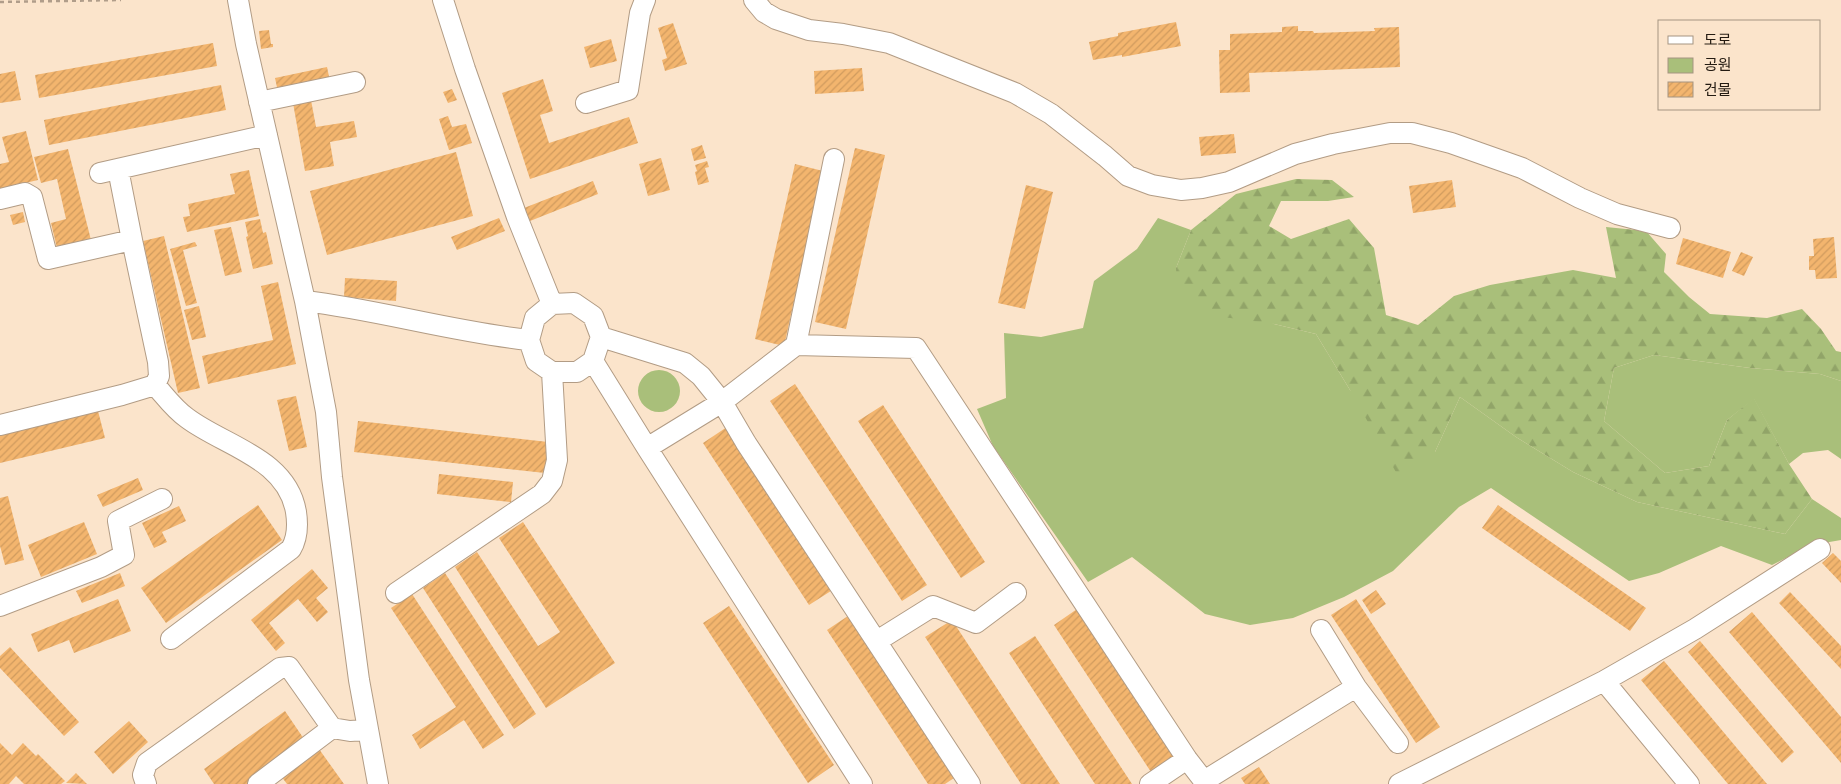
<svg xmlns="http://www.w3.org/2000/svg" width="1841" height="784" font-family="'IBM Plex Sans','Noto Sans KR',sans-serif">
  <defs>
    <pattern id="forest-firs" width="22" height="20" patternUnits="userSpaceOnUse" patternTransform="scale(1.25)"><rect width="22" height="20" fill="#a9bf7a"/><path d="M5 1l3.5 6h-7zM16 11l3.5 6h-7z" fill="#91a468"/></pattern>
    <pattern id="building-hatch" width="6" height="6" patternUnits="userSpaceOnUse" patternTransform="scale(1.25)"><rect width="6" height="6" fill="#f3b56e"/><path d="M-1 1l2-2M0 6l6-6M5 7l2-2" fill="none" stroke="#d09b5e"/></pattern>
  </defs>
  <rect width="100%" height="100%" fill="#fbe4cb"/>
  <path fill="#a9bf7a" d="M1158 218 1191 230 1176 268 1274 324 1316 334 1350 390 1435 452 1460 397 1516 437 1573 472 1637 502 1785 534 1812 499 1841 518V540L1812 545 1772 565 1721 546 1659 573 1629 581 1491 488 1459 507 1393 571 1344 597 1293 618 1250 625 1205 614 1132 557 1088 582 993 446 977 409 1006 398 1004 333 1041 337 1083 328 1094 281 1137 249Z
    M1654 355 1750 368 1820 374 1841 381V459L1828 450 1803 453 1789 464 1754 399 1727 420 1709 466 1665 473 1604 421 1614 368Z
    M638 391a21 21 0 1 1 42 0a21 21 0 1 1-42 0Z"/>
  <path fill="url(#forest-firs)" d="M1296 179 1332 180 1354 197 1328 201H1281L1269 226 1291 239 1349 219 1374 248 1386 315 1418 325 1454 296 1490 285 1573 270 1616 278 1606 227 1646 231 1666 254 1664 272 1689 297 1710 314 1767 318 1802 309 1821 329 1836 351 1841 352V381L1820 374 1750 368 1654 355 1614 368 1604 421 1665 473 1709 466 1727 420 1754 398 1789 464 1812 499 1785 534 1637 502 1573 472 1516 437 1460 397 1435 452 1397 474 1350 390 1316 334 1274 324 1223 317 1177 285 1176 268 1191 230 1236 194Z"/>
  <path fill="url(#building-hatch)" d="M1176 22 1181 46 1122 57V55L1093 60 1089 42 1118 36V33Z
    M673 23 687 64 665 71 662 60 667 58 658 28Z
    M1298 26V31H1313L1314 33 1375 31 1374 28 1399 27 1400 67 1249 73 1250 92 1220 93 1219 50H1230V34L1282 32V27Z
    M269 30 271 44H273V47L261 49 259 31Z
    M611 39 617 61 590 68 584 47Z
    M213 43 217 66 39 98 35 75Z
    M327 67 330 81 278 92 275 78Z
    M862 68 864 91 815 94 814 71Z
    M15 71 21 100 0 103V74Z
    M543 79 553 111 540 115 549 143 629 117 638 143 530 179 502 93Z
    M221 85 226 110 49 145 44 120Z
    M452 89 457 100 448 103 443 92Z
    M311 100 316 127 354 121 357 137 330 142 334 166 305 171 293 103Z
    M448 116 452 127 466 124 472 143 449 150 439 119Z
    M26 131 38 180 0 189V164L9 162 2 137Z
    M1234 134 1236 153 1201 156 1199 137Z
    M702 145 706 158 694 161 691 149Z
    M855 148 885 155 846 329 815 322Z
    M68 149 91 240 57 248 51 223 66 219 57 179 41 183 34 157Z
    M456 152 473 216 327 255 310 191Z
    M661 158 670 190 648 196 639 164Z
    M707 161 709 167 705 168 709 182 698 185 695 172 697 171 695 165Z
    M795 164 823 171 784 346 755 339Z
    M249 170 259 216 187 232 183 217 190 216 188 204 235 194 230 174Z
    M1452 180 1456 207 1413 213 1409 186Z
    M593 181 598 194 530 221 524 208Z
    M1026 185 1053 192 1025 309 998 303Z
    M23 212 25 222 13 225 10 215Z
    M499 218 505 231 457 250 451 237Z
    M260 219 263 233 266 232 273 264 253 269 246 237 248 236 245 222Z
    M231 227 242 272 225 276 214 230Z
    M164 236 200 388 178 393 143 241Z
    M1834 237 1837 278 1816 279 1815 270H1809V256H1814L1813 239Z
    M1683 238 1731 252 1723 278 1676 264Z
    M195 242 197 246 183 250 197 303 186 306 170 249Z
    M1741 252 1753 257 1744 276 1732 271Z
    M345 278 397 281 396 301 344 297Z
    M278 282 296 364 208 384 202 356 273 340 261 286Z
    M199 306 206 337 192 340 184 310Z
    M795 384 927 585 902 601 770 401Z
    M296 396 307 447 289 451 277 400Z
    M883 405 985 562 961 578 858 421Z
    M98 411 105 438 0 463V435Z
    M358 421 548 442 545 473 354 452Z
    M727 427 834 589 809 605 703 443Z
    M439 474 513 482 511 502 437 494Z
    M138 478 143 490 103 507 97 495Z
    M8 496 24 560 5 565 0 546V498Z
    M258 505 282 540 166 623 141 588Z
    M1498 505 1646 608 1630 631 1482 528Z
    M179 506 186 521 162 532 167 542 154 548 142 523Z
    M84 522 97 554 41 577 28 545Z
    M523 522 615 663 546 708 455 567 477 552 538 646 560 632 499 538Z
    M1833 553 1841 561V583L1822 563Z
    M312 569 328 588 316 598 328 612 317 622 298 599 269 623 285 643 276 651 251 620Z
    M120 573 125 586 82 603 76 591Z
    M445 573 536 714 514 729 423 588Z
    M1376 590 1386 604 1371 614 1362 600Z
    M1790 592 1841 646V669L1779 603Z
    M412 594 504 735 483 749 464 720 420 749 412 735 456 707 391 608Z
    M118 599 131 631 74 653 69 640 38 652 31 634Z
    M1356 599 1440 727 1416 743 1331 615Z
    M729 606 834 765 808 783 703 623Z
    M1080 607 1177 755 1151 772 1054 625Z
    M1752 612 1841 717V763L1729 632Z
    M851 614 957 776 945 784H928L827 630Z
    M952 620 1060 784H1021L925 637Z
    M1035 636 1132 784H1095L1009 653Z
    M1700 641 1794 752 1782 763 1688 652Z
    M10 647 79 722 64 736 0 668V656Z
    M1664 661 1767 784H1728L1641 680Z
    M285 711 306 742 247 784H214L204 769Z
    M129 721 148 742 113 774 94 752Z
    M0 743 12 755 23 743 36 756 38 754 65 781 61 784H24L16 776 9 784H0Z
    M319 749 344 784H287L281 776Z
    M1259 767 1270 784H1245L1241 778Z
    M76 773 87 784 66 783Z"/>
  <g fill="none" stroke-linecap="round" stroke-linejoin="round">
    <g stroke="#b29c85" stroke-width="22">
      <path id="minor" d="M238 0 246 44 305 301 326 412 332 477 359 680 378 784
        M443 0 465 69 517 217 552 304
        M754 0 764 12 776 19 809 30 843 34 889 43 1015 93 1051 114 1105 156 1128 176 1152 185 1181 190 1202 188 1229 182 1295 154 1333 144 1390 133H1412L1451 143 1522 168 1580 198 1617 214 1670 228
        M259 102 355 82
        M586 103 628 90 640 13 645 0
        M100 173 267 135
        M0 199 25 193 32 197 48 259 132 240 118 169
        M305 301C380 310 453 332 529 340
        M574 303 593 316 601 337 593 361 577 372H552L536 361 529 340 535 318 552 304Z
        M601 337 685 363 701 376 722 402 796 345 916 348 1187 759 1204 781 1356 687
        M796 345 834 159
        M593 361 647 448 862 784
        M155 385C165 396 174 409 187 418 224 446 287 458 296 512 298 525 298 537 291 549L171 639
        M0 425 122 395 155 385 159 376 158 362 132 240
        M647 448 722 402 746 443 970 784
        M396 593 542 494 552 481 557 460 552 372
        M0 606 101 567 124 555 118 521 162 499
        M1321 630 1356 687 1398 743
        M877 641 933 606 976 623 1016 593
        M1604 681 1689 784
        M146 784 143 775 147 763 280 668 289 667 332 728 350 731 367 730
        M258 784 332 728
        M1150 784 1187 759
        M1399 784 1604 681 1695 629 1820 549"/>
    </g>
    <path stroke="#b09d8a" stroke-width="2.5" stroke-dasharray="4 4" stroke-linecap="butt" d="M0 2 121 0"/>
    <use href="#minor" stroke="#fff" stroke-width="20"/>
  </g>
  <rect x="1658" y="20" width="162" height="90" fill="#fbe4cb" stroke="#a59481"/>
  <rect x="1668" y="36" width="25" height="8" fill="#ffffff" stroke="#a59481"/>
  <text x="1704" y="45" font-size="15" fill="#241b12">도로</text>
  <rect x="1668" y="58" width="25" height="15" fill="#a9bf7a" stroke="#a59481"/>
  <text x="1704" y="70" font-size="15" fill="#241b12">공원</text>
  <rect x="1668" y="82" width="25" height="15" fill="url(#building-hatch)" stroke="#a59481"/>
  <text x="1704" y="95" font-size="15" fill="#241b12">건물</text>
</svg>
